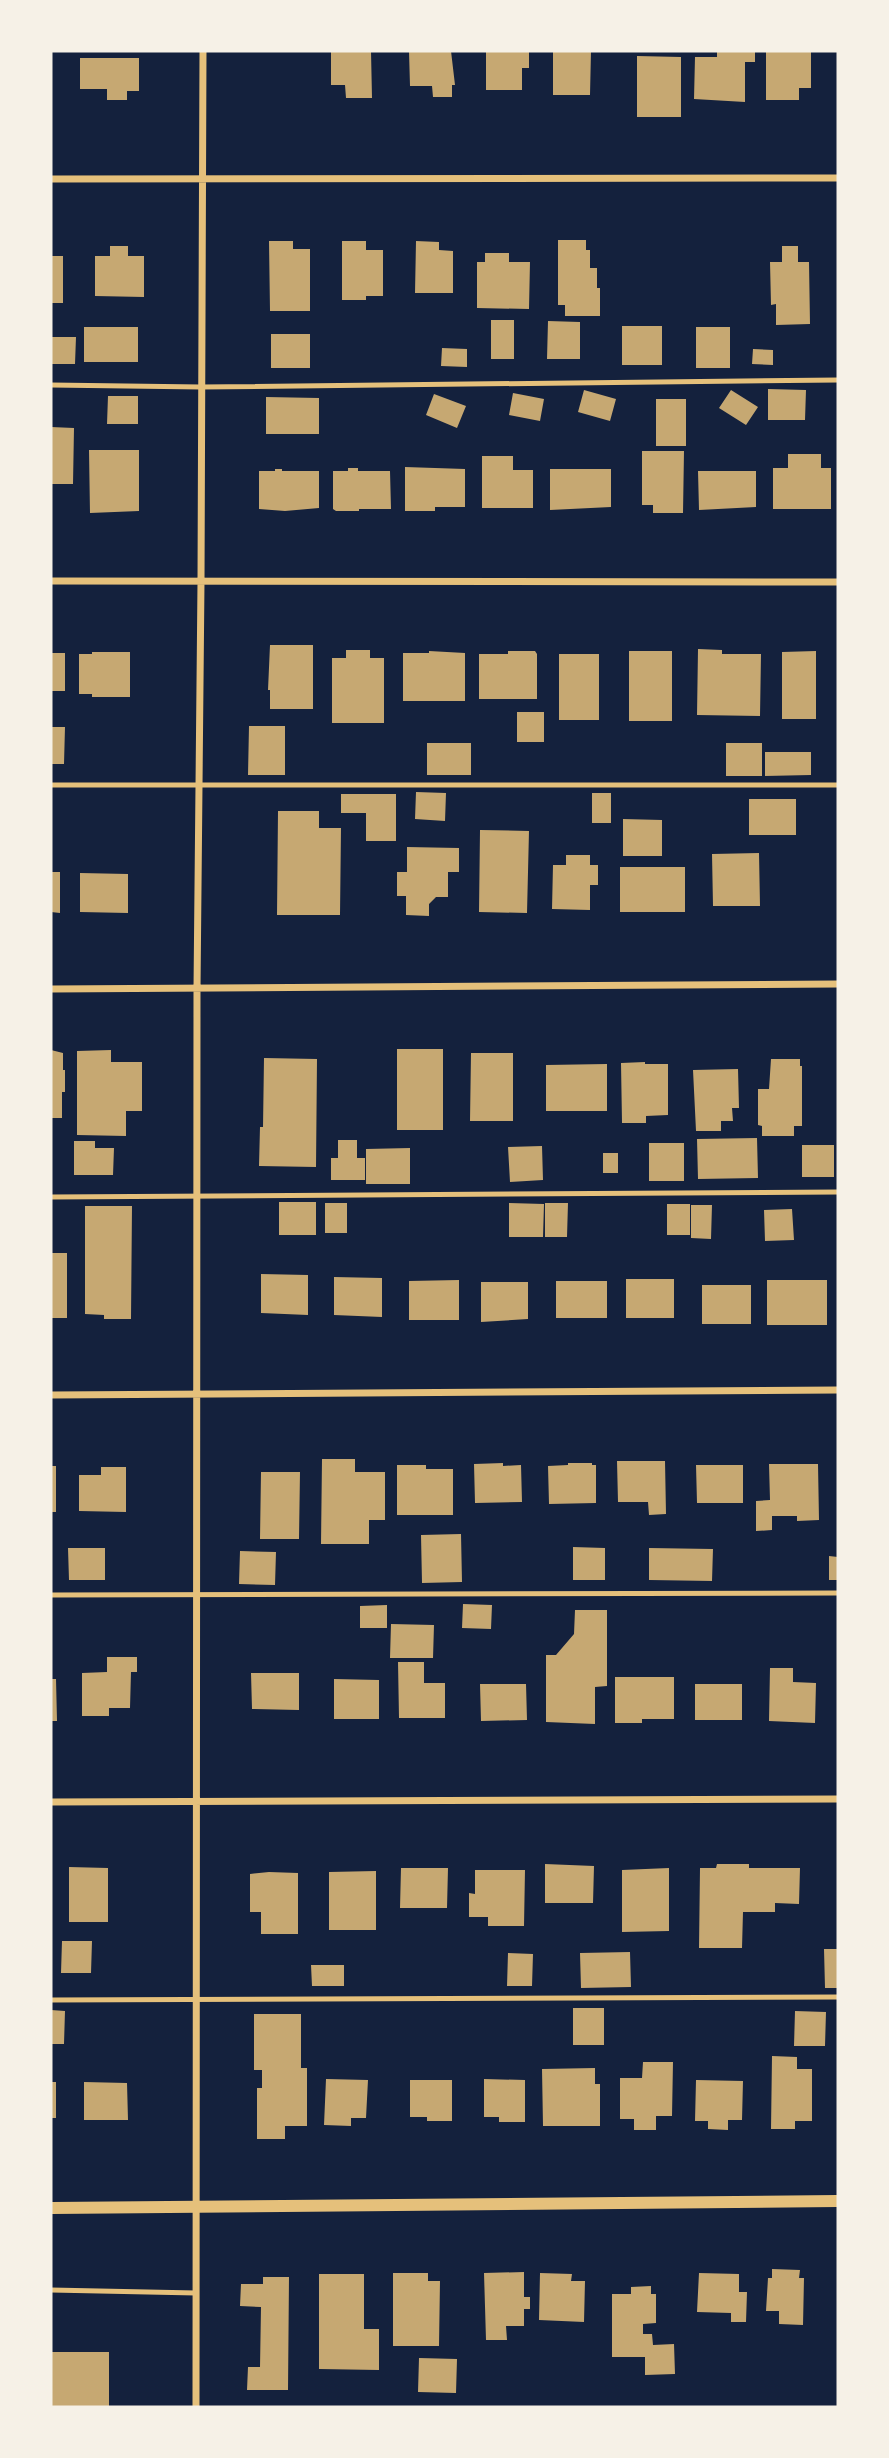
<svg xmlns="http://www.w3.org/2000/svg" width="889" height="2458" font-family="Spectral,serif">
  <rect width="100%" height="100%" fill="#14213d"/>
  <path fill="#c6a872" d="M331 51H371L372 98H346L345 85H331Z
    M409 51H451L455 85H452V97H433L432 86H410Z
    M486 51H529V68H522V90H486Z
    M553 51H591L590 95H553Z
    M717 51H755V62H745V102L694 99 695 57H717Z
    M766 51H811V88H799V100H766Z
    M637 56 681 57V117H637Z
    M80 58H139V91H127V100H107V89H80Z
    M558 240H586V250H590V268H597V288H600V316H565V305H558Z
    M269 241H293V249H310V311H270Z
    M342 241H366V250H383V296H366V300H342Z
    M416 241 439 242V250L453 251V293H415Z
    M110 246H128V256H144V297L95 296V256H110Z
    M782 246H798V262H809L810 324 776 325V304L771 305 770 262H782Z
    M485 253H509V262H530L529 309 477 308V262H485Z
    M51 256H63V303H51Z
    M491 320H514V359H491Z
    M548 321 580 322V359H547Z
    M622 326H662V365H622Z
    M84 327H138V362H84Z
    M696 327H730V368H696Z
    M271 334H310V368H271Z
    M51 337H76L75 364H51Z
    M442 348 467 349V367L441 366Z
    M753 349 773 350V365L752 364Z
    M768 389 806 390 805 420H768Z
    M584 390 616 399 610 421 578 412Z
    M731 390 758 407 746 425 719 408Z
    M513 393 544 399 540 421 509 415Z
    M434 394 466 406 457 428 426 415Z
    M108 396H138V424H107Z
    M266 397 319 398V434H266Z
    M656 399H686V446H656Z
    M51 427 74 428 73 484H51Z
    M89 450H139V511L90 513Z
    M642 451H684L683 513H653V505H642Z
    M788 454H821V468H831V509H773V468H788Z
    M482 456H513V470H533V508H482Z
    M405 467 465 469V507H435V511H405Z
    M348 468H358V471H390L391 509H359V511H336L333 509V471H348Z
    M275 469H282V471H319V508L285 511 259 509V471H275Z
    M550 469H611V507L550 510Z
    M698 471H756V507L699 510Z
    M270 645H313V709H270V690H268Z
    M698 649 722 650V654H761L760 716 697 715Z
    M346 650H370V658H384V723H332V658H346Z
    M429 651 465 653V701H403V653H429Z
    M508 651H535L537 654V699H479V654H508Z
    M629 651H672V721H629Z
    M816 651V719H782V652Z
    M92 652H130V697H92V694H79V654H92Z
    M51 653H65V691H51Z
    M559 654H599V720H559Z
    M517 712H544V742H517Z
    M249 726H285V775H248Z
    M51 727H65L64 764H51Z
    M427 743H471V775H427Z
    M726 743H762V776H726Z
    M765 752H811V775L765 776Z
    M416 792 446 793 445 821 415 819Z
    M592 793H611V823H592Z
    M341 794H396V841H366V813H341Z
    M749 799H796V835H749Z
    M278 811H319V828H341L340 915H277Z
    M623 819 662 820V856H623Z
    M480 830 529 831 527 913 479 912Z
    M407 847 459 848V872H448V897H436L429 904V916L406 915V896H397V872H407Z
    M759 853 760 906H713L712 854Z
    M566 855H590V865H598V885H590V910L552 909 553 865H566Z
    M620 867H685V912H620Z
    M51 872H60V913L51 912Z
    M80 873 128 874V913L80 912Z
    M397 1049H443V1130H397Z
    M51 1050 63 1053V1070H65V1092H62V1118H51Z
    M111 1050V1062H142V1111H126V1136L77 1135V1051Z
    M471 1053H513V1121H470Z
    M264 1058 317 1059 316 1167 259 1166 260 1127H263Z
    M771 1059H800V1066H802V1126H794V1136H762V1126L758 1125V1089H769Z
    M645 1062V1064H668V1115L646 1116V1123H622L621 1063Z
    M607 1064V1111H546V1065Z
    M738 1069 739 1108H732L733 1121H721V1131H696L693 1070Z
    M757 1138 758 1178 698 1179 697 1139Z
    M338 1140H357V1158H365V1180H331V1158H338Z
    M74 1141H95V1148H114L113 1175H74Z
    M649 1143H684V1181H649Z
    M802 1145H834V1177H802Z
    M542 1146 543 1180 510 1182 508 1147Z
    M410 1148V1184H366V1149Z
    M603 1153H618V1173H603Z
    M279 1202H316V1235H279Z
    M325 1203H347V1233H325Z
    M509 1203 544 1204 543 1237H509Z
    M545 1203H568L567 1237H545Z
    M667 1204H690V1235H667Z
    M691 1205H712L711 1239 691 1238Z
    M85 1206H132L131 1319H104V1315L85 1314Z
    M792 1209 794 1240 765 1241 764 1210Z
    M51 1253H67V1318H51Z
    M261 1274 308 1275V1315L261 1313Z
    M334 1277 382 1278V1317L334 1315Z
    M626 1279H674V1318H626Z
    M459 1280V1320H409V1281Z
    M767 1280H827V1325H767Z
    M556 1281H607V1318H556Z
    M481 1282H528V1319L481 1322Z
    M702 1285H751V1324H702Z
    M322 1459H355V1472H385V1520H369V1544H321Z
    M617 1461H665L666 1514 649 1515 648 1502H618Z
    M503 1463V1466L521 1465 522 1502 475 1503 474 1464Z
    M568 1463H592V1465H596V1503L549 1504 548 1466 568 1465Z
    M769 1464H818L819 1520 797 1521V1516H772V1530L756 1531V1501L770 1500Z
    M397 1465H426V1469H453V1515H397Z
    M696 1465H743V1503H697Z
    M51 1466H56V1512H51Z
    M101 1467H126V1512L79 1511V1475H101Z
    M261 1472H300L299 1539H260Z
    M461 1534 462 1582 422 1583 421 1535Z
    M573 1547 605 1548V1580H573Z
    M68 1548H105V1580H69Z
    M649 1548 713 1549 712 1581 649 1580Z
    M240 1551 276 1552 275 1585 239 1584Z
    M829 1556 838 1557V1580H829Z
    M463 1604 492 1605 491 1629 462 1628Z
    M387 1605V1628H360V1606Z
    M575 1610H607V1686L595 1687V1724L546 1722V1655H556L574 1634Z
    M391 1624 434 1625 433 1658H390Z
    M107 1657H137V1672H131L130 1708H109V1716H82V1673L107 1672Z
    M398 1662H424V1683H445V1718H399Z
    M770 1668H793V1682L816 1683 815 1723 769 1721Z
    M251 1673H299V1710L252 1709Z
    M615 1677H674V1719H642V1723H615Z
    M51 1679H56L57 1721H51Z
    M334 1679 379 1680V1719H334Z
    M480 1684H526L527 1720 481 1721Z
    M695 1684H742V1720H695Z
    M545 1864 594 1866 593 1903H545Z
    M717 1864H749V1868H800L799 1904 775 1903V1912H743L742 1948H699L700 1868H716Z
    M69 1867 108 1868V1922H69Z
    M401 1868H448L447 1908H400Z
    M669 1868V1931L622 1932V1870Z
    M475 1870H525L524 1926H488V1917H469V1893L475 1894Z
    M376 1871V1930H329V1872Z
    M269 1872 298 1873V1934H261V1912H250V1874Z
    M62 1941H92L91 1973H61Z
    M824 1949H838V1988H825Z
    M630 1952 631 1987 581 1988 580 1953Z
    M508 1953 533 1954 532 1986H507Z
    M311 1965H344V1986H312Z
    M573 2008H604V2045H573Z
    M51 2010 65 2011 64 2044H51Z
    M795 2011 826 2012 825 2046H794Z
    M254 2014H301V2068H307V2126H285V2139H257V2088H262V2070H254Z
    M772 2056 797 2057V2069H812V2121H795V2129H771Z
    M643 2062H673L672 2116H656V2130H634V2119H620V2078H642Z
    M595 2068V2084H600V2126H543L542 2069Z
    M326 2079 368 2080 366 2118H351V2126L324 2125Z
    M484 2079 525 2080V2122H499V2117H484Z
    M410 2080H452V2121H427V2117H410Z
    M696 2080 743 2081 742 2120H728V2130L708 2129V2121H695Z
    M51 2082H56V2118H51Z
    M84 2082 127 2083 128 2120H84Z
    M772 2269 800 2270 799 2278H804L803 2325 779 2324V2311H766L768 2278H772Z
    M524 2272V2297H530V2309H524V2326H506L507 2340H486L484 2273Z
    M393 2273H428V2281H440L439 2346H393Z
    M540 2273 572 2274 571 2281H585L584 2322 539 2320Z
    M699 2273 739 2274V2292H747L746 2322H731V2313L697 2312Z
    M319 2274H364V2329H379V2370L319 2369Z
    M263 2277H289L288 2390H247L248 2367H260L261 2307 240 2306 241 2284H263Z
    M651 2286V2294H656V2323L643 2324V2334H652L653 2345 674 2344 675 2374 645 2375V2357H612V2294H631V2287Z
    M51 2352H109V2407H51Z
    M419 2358 457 2359 456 2393 418 2392Z"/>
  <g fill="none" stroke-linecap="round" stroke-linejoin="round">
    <path stroke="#e5c07b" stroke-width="5" d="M51 385 201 387 838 380
      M51 785H838
      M51 1197 838 1192
      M51 1595 838 1593
      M51 2000 838 1997
      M51 2290 196 2293"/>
    <path stroke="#e5c07b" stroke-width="7" d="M51 179 838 178
      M51 581 838 582
      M51 989 838 984
      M51 1395 838 1390
      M51 1802 838 1799
      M196 2407 197 989 201 582 203 51"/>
    <path stroke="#e5c07b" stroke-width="12" d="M51 2208 838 2201"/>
  </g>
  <rect width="889" height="2458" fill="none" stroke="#f6f1e7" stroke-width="105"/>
</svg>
